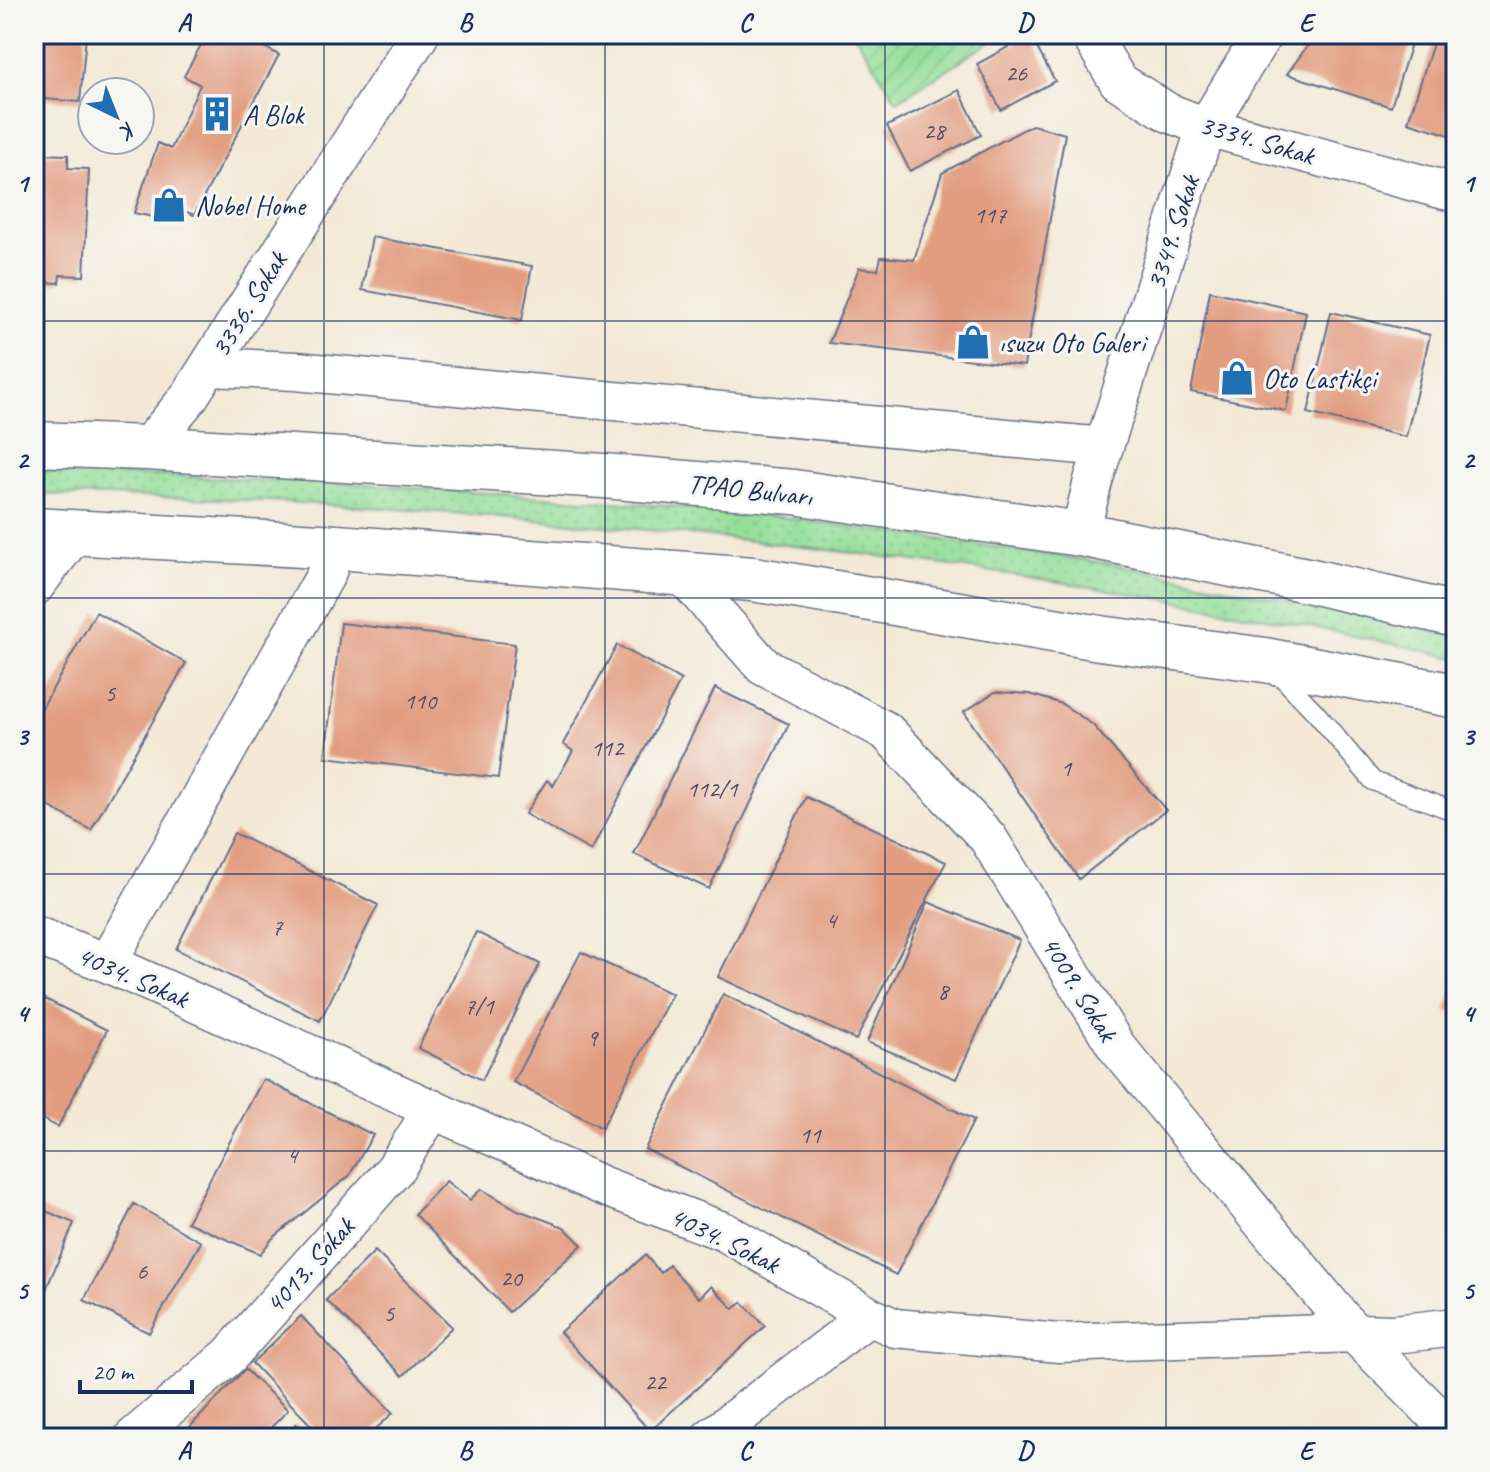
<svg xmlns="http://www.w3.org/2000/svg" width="1490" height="1472" font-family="Caveat,sans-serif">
  <defs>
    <pattern id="grass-dots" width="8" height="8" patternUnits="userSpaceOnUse" patternTransform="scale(2)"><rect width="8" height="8" fill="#95df9a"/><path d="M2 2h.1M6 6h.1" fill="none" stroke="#80c087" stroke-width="1.8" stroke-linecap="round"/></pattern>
    <pattern id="garden-furrows" width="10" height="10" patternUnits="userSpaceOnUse" patternTransform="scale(2)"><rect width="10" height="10" fill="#95df9a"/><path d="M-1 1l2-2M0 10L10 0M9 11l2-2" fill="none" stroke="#80c087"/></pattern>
  </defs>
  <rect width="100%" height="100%" fill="#f6f6f2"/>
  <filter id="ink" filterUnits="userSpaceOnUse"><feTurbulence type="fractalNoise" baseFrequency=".0125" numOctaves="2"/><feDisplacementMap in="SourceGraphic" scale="16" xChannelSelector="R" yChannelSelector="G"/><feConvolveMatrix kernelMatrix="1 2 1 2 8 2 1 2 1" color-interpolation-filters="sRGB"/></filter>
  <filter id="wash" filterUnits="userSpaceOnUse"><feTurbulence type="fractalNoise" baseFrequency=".006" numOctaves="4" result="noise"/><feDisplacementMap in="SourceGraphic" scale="32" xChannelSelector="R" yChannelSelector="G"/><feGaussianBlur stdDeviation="1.8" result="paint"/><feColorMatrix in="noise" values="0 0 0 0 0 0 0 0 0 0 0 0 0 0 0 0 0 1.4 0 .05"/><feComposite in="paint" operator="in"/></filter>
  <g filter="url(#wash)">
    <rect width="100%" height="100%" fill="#f3e9d6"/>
    <path fill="url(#grass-dots)" stroke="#58877c" stroke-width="2" d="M34 471 348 483 738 511 1114 564 1456 635V658C1072 570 679 525 286 502 202 497 118 497 34 494Z"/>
    <path fill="url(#garden-furrows)" stroke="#58877c" stroke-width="2" d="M854 34H1003L897 101Z"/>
    <g id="blocks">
      <path fill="#e29d81" d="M34 34 86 35 80 102 34 98Z
        M207 34H240L279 55 194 215 160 201 153 217 134 213 158 143 171 149 200 85 184 76Z
        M1316 34H1414L1391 107 1287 74Z
        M1436 34H1456V137L1408 122Z
        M1030 35 1055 81 1001 110 977 64Z
        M959 90 981 135 910 171 887 126Z
        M1032 125 1065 134 1024 366 829 343 859 268 878 270 881 257 914 260 942 173Z
        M34 154 68 155V168L89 169 84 276 60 275 59 283 34 282Z
        M372 237 532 266 522 320 362 290Z
        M1210 291 1306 312 1286 411 1191 392Z
        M1331 312 1430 335 1406 437 1308 413Z
        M96 612 186 663 91 830 34 798V722Z
        M341 623 515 644 498 778 325 757Z
        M617 645 681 680 591 851 525 814 547 780 553 786 573 751 563 744Z
        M715 688 789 724 709 889 634 854Z
        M995 692 1030 694 1062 704 1093 725 1166 810 1079 879 964 712Z
        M806 797 946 862 856 1040 718 977Z
        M234 833 378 905 320 1021 176 949Z
        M928 902 1020 940 956 1079 867 1042Z
        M476 932 540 964 482 1080 418 1048Z
        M581 952 672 994 602 1128 513 1082Z
        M1455 980 1456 981V1014L1446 1011Z
        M723 994 974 1120 896 1275 645 1149Z
        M45 999 107 1030 58 1127 34 1115V1020Z
        M263 1079 373 1135 349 1176 272 1239 260 1254 187 1222Z
        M446 1181 470 1200 481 1189 518 1210 564 1227 582 1245 509 1312 415 1214Z
        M134 1204 201 1242 149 1333 84 1300Z
        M34 1206 74 1223 34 1318Z
        M375 1251 452 1327 403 1376 326 1300Z
        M645 1255 661 1273 669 1265 699 1298 711 1286 734 1309 742 1302 765 1326 650 1431 560 1332Z
        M301 1316 393 1413 366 1438H323L252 1363Z
        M245 1369 288 1410 261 1438H197L188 1429Z
        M296 1424 310 1438H283Z"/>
    </g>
  </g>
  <g filter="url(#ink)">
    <use href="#blocks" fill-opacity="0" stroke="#677088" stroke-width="2"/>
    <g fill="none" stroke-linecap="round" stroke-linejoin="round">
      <g stroke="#677088" stroke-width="21">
        <path id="service" d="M1276 671 1316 713 1373 781 1456 812"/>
      </g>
      <g stroke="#677088" stroke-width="41">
        <path id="minor" d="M1090 34 1118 81 1169 113 1206 127 1456 193
          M209 367 296 371 1103 447
          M147 448 189 397 420 34
          M1080 534 1093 481 1206 127 1263 34
          M682 574 763 666 886 731 988 838 1116 1046 1354 1333 1456 1435
          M34 587 77 531
          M34 935 107 963 603 1186 725 1232 869 1316 895 1328 1059 1343 1354 1333 1394 1334 1456 1327
          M107 963 325 576 337 547
          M133 1438 229 1356 395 1169 433 1109
          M710 1438 869 1316"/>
      </g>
      <g stroke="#677088" stroke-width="47">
        <path id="trunk" d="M34 444 147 448 604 476 794 492 1080 534 1307 580 1456 615
          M34 530 337 547 753 579 1100 638 1265 660 1456 696"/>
      </g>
      <use href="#service" stroke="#fff" stroke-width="18"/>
      <use href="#minor" stroke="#fff" stroke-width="38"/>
      <use href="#trunk" stroke="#fff" stroke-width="44"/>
    </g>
  </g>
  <path fill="none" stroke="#1b2f5e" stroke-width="2" stroke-opacity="0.55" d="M324 34V1438M605 34V1438M885 34V1438M1166 34V1438M34 321H1456M34 598H1456M34 874H1456M34 1151H1456"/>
  <defs>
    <g id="building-bare" transform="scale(2.76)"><path d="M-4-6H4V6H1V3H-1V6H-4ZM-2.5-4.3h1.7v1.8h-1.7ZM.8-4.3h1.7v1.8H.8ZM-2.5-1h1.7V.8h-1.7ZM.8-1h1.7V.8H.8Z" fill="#1f6fb2" stroke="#f6f6f2" stroke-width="2.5" paint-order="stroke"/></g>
    <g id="shop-bare" transform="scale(2.76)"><path d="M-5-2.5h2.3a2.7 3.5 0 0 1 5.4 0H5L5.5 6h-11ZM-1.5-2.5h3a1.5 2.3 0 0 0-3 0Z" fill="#1f6fb2" stroke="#f6f6f2" stroke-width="2.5" paint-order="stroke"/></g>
  </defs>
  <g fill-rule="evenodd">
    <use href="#building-bare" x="217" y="114"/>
    <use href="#shop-bare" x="169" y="205"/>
    <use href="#shop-bare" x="973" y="342"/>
    <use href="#shop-bare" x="1237" y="378"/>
  </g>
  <g text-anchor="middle" stroke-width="6" stroke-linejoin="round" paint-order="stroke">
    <g font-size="24" fill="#4d4a67">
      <text x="1016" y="81">26</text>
      <text x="934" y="139">28</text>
      <text x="990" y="223">117</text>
      <text x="110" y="701">5</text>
      <text x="420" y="709">110</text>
      <text x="607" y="756">112</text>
      <text x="1066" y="776">1</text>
      <text x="712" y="797">112/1</text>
      <text x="831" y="928">4</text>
      <text x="277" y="935">7</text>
      <text x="943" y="999">8</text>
      <text x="479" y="1014">7/1</text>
      <text x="592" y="1046">9</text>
      <text x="810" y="1143">11</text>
      <text x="292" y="1163">4</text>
      <text x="142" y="1279">6</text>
      <text x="511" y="1286">20</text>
      <text x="389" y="1321">5</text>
      <text x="655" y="1390">22</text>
    </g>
    <g font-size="28" fill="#1b2f5e" stroke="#f6f6f2" text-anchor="start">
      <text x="243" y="124">A Blok</text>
      <text x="195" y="215">Nobel Home</text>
      <text x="999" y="352">ısuzu Oto Galeri</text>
      <text x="1263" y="388">Oto Lastikçi</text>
    </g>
    <g font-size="28" fill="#1b2f5e" stroke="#f6f6f2">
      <text transform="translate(1257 139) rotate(16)" y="10">3334. Sokak</text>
      <text transform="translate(1172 232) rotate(-72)" y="10">3349. Sokak</text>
      <text transform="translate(248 304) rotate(-58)" y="10">3336. Sokak</text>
      <text transform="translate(750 489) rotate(6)" y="10">TPAO Bulvarı</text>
      <text transform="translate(133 976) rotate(23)" y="10">4034. Sokak</text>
      <text transform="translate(1080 988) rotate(58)" y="10">4009. Sokak</text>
      <text transform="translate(725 1239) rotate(26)" y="10">4034. Sokak</text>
      <text transform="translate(309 1265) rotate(-48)" y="10">4013. Sokak</text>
    </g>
  </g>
  <rect width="1490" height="1472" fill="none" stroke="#f6f6f2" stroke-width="88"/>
  <g transform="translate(116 116) rotate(137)"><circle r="38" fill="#f6f6f2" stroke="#9ea6b7" stroke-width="2"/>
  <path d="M0-6L14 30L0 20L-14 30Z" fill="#1f6fb2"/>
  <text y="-12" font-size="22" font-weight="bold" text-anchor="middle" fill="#1b2f5e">K</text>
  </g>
  <path d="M80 1380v12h112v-12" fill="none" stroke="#1b2f5e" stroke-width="4"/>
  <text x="92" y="1380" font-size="24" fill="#1b2f5e" stroke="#f6f6f2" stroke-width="6" paint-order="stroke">20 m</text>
  <rect x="44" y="44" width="1402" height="1384" fill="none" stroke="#1b2f5e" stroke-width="3"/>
  <g font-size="26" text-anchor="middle" font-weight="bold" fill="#1b2f5e">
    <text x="184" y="31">A</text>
    <text x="465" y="31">B</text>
    <text x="745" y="31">C</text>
    <text x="1025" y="31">D</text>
    <text x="1306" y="31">E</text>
    <text x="22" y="192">1</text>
    <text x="1468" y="192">1</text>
    <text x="22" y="468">2</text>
    <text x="1468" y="468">2</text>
    <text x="22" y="745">3</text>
    <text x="1468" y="745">3</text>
    <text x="22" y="1022">4</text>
    <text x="1468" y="1022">4</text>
    <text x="22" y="1299">5</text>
    <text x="1468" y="1299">5</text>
    <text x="184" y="1459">A</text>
    <text x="465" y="1459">B</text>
    <text x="745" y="1459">C</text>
    <text x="1025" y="1459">D</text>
    <text x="1306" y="1459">E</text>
  </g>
</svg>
